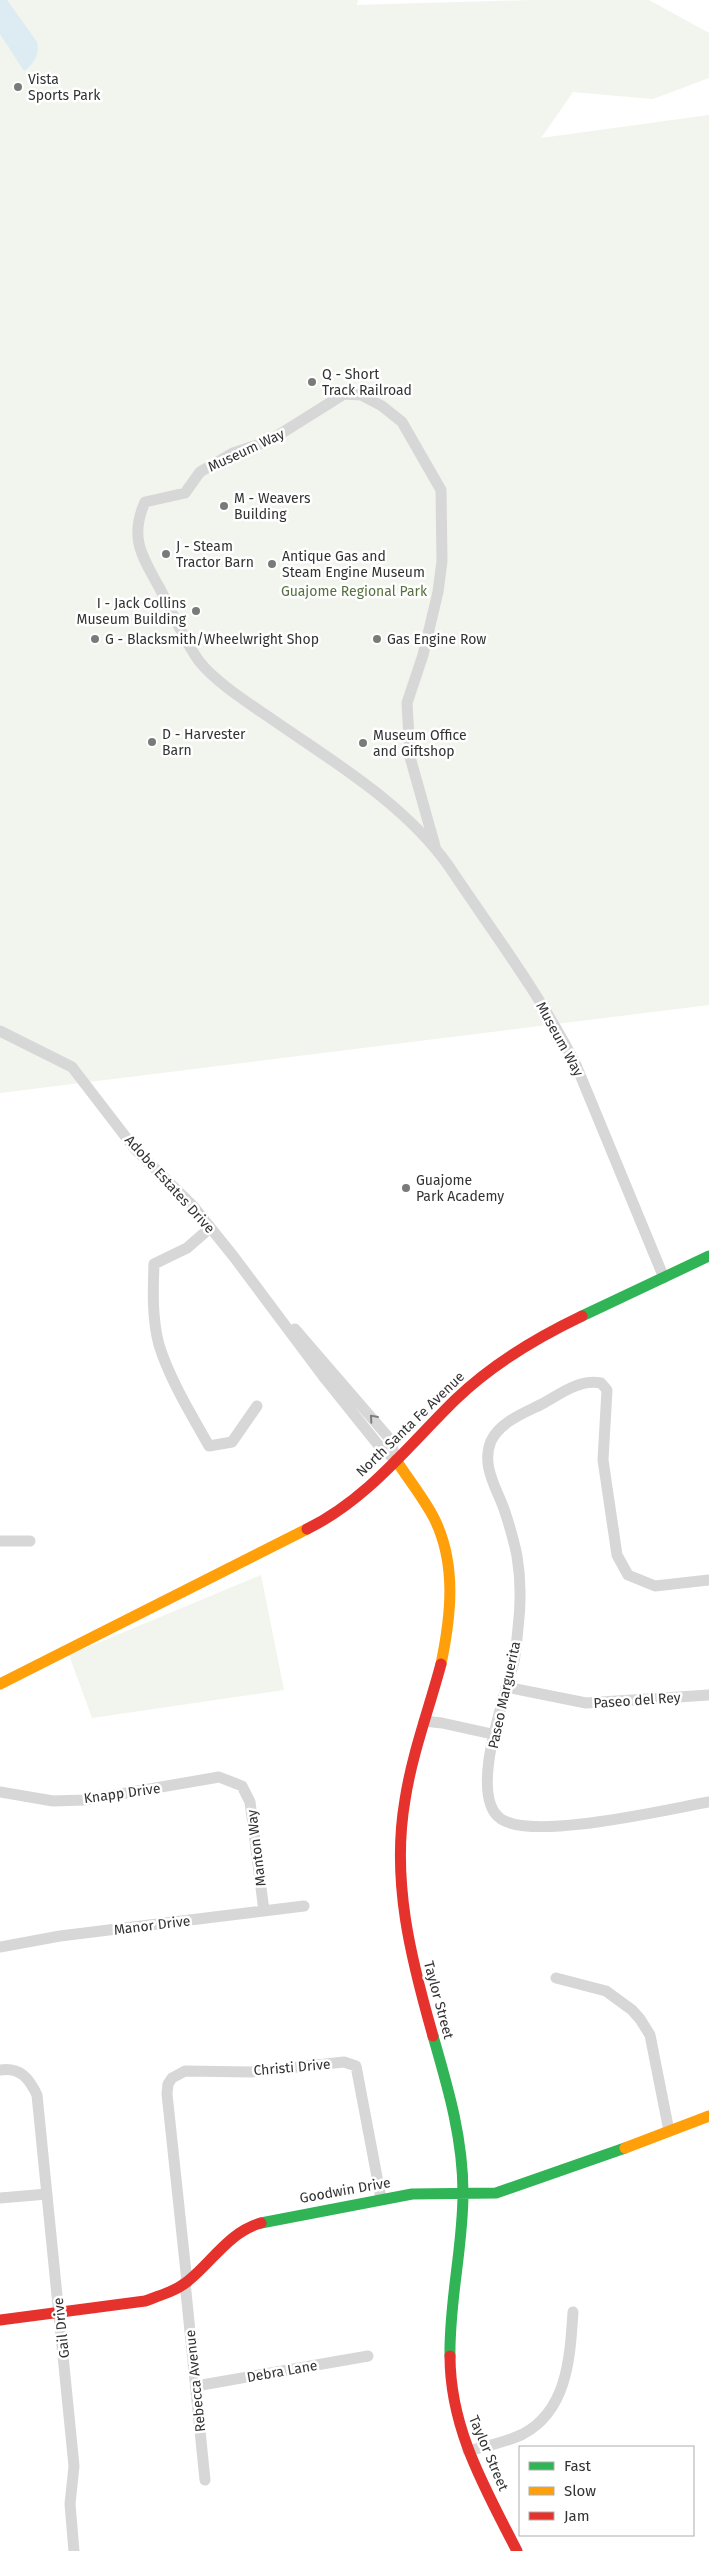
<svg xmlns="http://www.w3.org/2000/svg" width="709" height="2551" font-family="'Fira Sans',sans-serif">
  <rect width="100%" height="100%" fill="#fff"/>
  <path fill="#f1f5ed" d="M0 0H358L357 5 531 0H649L709 33V78L653 99 573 92 541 138 709 115V1005L0 1093Z
    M261 1575 284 1690 92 1718 69 1655Z"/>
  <path fill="#ddebf3" d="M0 0H7L37 42C40 54 34 64 24 71L0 34Z"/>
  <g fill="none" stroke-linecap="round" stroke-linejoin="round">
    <path stroke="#d7d7d7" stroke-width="11" d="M435 846 410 757 407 703 423 655 438 592 442 561 441 490 402 422 382 406 361 395 344 394 269 441 233 453 200 472 185 493 145 502C129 538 142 556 159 587 172 611 183 639 199 661 216 683 253 706 276 722 337 764 404 804 448 865 492 931 540 994 576 1065L664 1278
      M0 1031 72 1067 135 1149 193 1206 234 1257 323 1376 380 1447 396 1460
      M210 1228 187 1248 154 1264C153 1290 152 1319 159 1345 170 1380 191 1414 209 1446L232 1442 257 1406
      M295 1329 389 1438 396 1459
      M0 1541H30
      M709 1580 655 1586 628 1575 617 1555 603 1460 607 1390 601 1383C579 1379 560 1394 542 1404 524 1413 500 1422 491 1441 481 1465 496 1487 504 1509 509 1524 514 1541 517 1556 521 1580 521 1604 518 1628 517 1639 516 1650 514 1661 506 1694 467 1796 501 1819 534 1841 668 1809 709 1802
      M506 1687 586 1703 709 1695
      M424 1721 442 1723 492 1734
      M0 1792 53 1801 85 1800 219 1777 242 1786 250 1802 264 1911
      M0 1947 60 1936 304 1906
      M556 1978 606 1991 632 2010 640 2019 650 2035 669 2131
      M0 2070C20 2067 29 2078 37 2095L74 2466 70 2504 74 2551
      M0 2198 47 2194
      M185 2282 205 2480
      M187 2282 167 2094 168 2084 172 2078 185 2071 251 2072 344 2062 356 2066 381 2198
      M196 2386 368 2356
      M468 2451C486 2446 507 2442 523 2434 568 2410 570 2356 573 2312"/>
    <path stroke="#30b455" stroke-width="11" d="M582 1316 709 1256
      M433 2036C448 2088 463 2138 463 2193 463 2248 449 2301 450 2356
      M261 2223 412 2194 496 2193 625 2148"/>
    <path stroke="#ff9f0a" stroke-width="11" d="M396 1460C408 1479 423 1497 434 1518 457 1564 451 1616 441 1664
      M0 1684 307 1529
      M625 2148 709 2116"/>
    <path stroke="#e5322d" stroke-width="11" d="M307 1529C367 1500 409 1445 455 1400 492 1364 536 1338 582 1316
      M433 2036C411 1959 391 1881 405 1800 412 1754 429 1709 441 1664
      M0 2320 145 2301C159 2296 176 2291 188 2281 212 2262 229 2232 261 2223
      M450 2356C450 2429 485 2488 517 2551"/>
  </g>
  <defs><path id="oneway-chevron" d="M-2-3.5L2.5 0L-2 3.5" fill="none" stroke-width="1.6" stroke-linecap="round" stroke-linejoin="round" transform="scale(1.25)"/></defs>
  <use stroke="#7d7d7d" href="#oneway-chevron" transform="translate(373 1418) rotate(-131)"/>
  <g fill="#7a7a7a" stroke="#fff" stroke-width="2">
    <circle cx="18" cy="87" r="5"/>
    <circle cx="312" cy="382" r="5"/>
    <circle cx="224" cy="506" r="5"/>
    <circle cx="166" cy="554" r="5"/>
    <circle cx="272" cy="564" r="5"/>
    <circle cx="196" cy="611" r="5"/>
    <circle cx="95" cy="639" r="5"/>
    <circle cx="377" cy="639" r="5"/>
    <circle cx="152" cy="742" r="5"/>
    <circle cx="363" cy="743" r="5"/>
    <circle cx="406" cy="1188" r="5"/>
  </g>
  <g text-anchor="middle" stroke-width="5" stroke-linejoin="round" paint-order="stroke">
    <g font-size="14" fill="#333" stroke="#fff" text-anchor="start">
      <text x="28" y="84">Vista<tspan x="28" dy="16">Sports Park</tspan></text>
      <text x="322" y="379">Q - Short<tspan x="322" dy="16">Track Railroad</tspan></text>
      <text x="234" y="503">M - Weavers<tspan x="234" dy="16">Building</tspan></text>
      <text x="176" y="551">J - Steam<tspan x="176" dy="16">Tractor Barn</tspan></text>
      <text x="282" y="561">Antique Gas and<tspan x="282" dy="16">Steam Engine Museum</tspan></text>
      <text x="186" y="608" text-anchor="end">I - Jack Collins<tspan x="186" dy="16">Museum Building</tspan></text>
      <text x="105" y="644">G - Blacksmith/Wheelwright Shop</text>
      <text x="387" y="644">Gas Engine Row</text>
      <text x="162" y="739">D - Harvester<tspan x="162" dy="16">Barn</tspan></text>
      <text x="373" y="740">Museum Office<tspan x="373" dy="16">and Giftshop</tspan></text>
      <text x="416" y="1185">Guajome<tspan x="416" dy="16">Park Academy</tspan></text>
    </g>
    <g font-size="14" fill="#333" stroke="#fff">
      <text transform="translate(246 450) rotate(-25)" y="5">Museum Way</text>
      <text transform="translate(560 1039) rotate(61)" y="5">Museum Way</text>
      <text transform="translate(170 1184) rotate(48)" y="5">Adobe Estates Drive</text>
      <text transform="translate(410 1424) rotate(-44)" y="5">North Santa Fe Avenue</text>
      <text transform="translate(504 1695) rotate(-78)" y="5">Paseo Marguerita</text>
      <text transform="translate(637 1700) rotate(-4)" y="5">Paseo del Rey</text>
      <text transform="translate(122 1793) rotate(-8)" y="5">Knapp Drive</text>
      <text transform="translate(256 1848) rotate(-97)" y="5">Manton Way</text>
      <text transform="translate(152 1925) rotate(-7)" y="5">Manor Drive</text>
      <text transform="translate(439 2000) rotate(75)" y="5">Taylor Street</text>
      <text transform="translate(292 2067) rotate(-5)" y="5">Christi Drive</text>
      <text transform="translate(345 2190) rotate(-10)" y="5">Goodwin Drive</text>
      <text transform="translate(61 2328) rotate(-96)" y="5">Gail Drive</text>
      <text transform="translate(282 2371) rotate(-10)" y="5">Debra Lane</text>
      <text transform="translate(195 2381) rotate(-96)" y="5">Rebecca Avenue</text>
      <text transform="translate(489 2453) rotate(67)" y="5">Taylor Street</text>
    </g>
    <g font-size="14" fill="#56703f" stroke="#fff">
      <text x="354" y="596">Guajome Regional Park</text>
    </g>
  </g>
  <rect x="519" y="2446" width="175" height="90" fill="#ffffff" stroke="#adadad"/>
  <rect x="529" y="2462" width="25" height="8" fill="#30b455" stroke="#adadad"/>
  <text x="564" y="2471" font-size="15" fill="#333333">Fast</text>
  <rect x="529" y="2487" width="25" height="8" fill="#ff9f0a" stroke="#adadad"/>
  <text x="564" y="2496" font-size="15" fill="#333333">Slow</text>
  <rect x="529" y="2512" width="25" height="8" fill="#e5322d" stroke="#adadad"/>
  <text x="564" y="2521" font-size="15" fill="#333333">Jam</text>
</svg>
